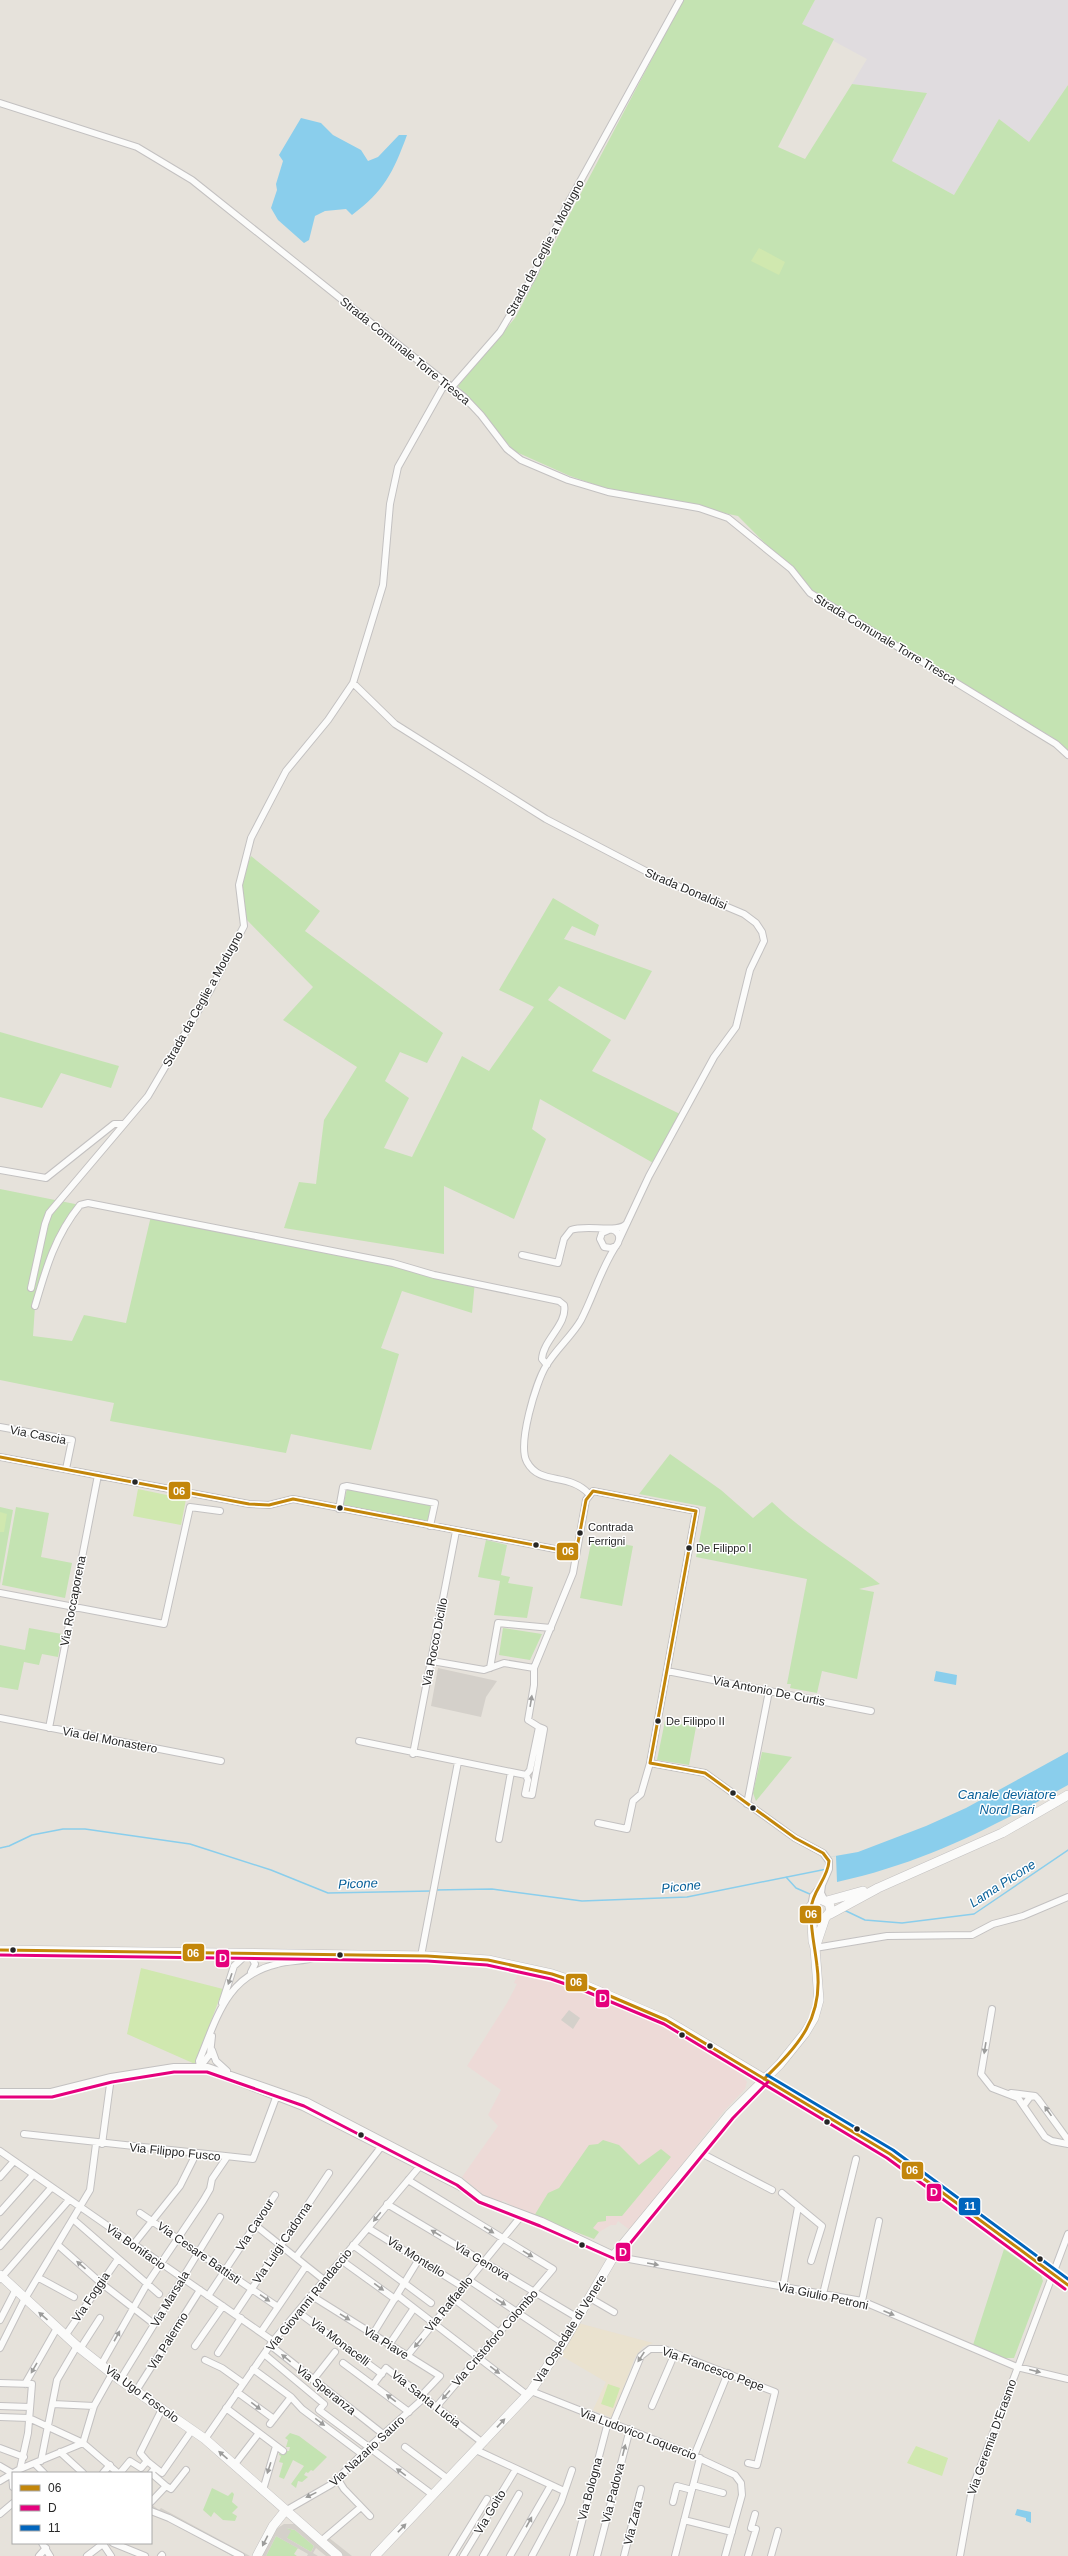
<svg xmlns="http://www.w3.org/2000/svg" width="1068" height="2556" font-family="Arial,sans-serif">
  <rect width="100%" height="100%" fill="#e6e2db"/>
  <path fill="#e0dcdf" d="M815 0H1068V85L1029 142 999 119 954 195 892 161 927 93 852 84 867 59 802 24Z"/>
  <path fill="#eae2cf" d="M578 2323 653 2343 643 2347 635 2357 612 2418 593 2410 606 2382 560 2355Z"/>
  <path fill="#eddad7" d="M519 1971 577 1988 658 2022 730 2066 740 2072 747 2082 745 2089 724 2111 630 2230 618 2221 616 2225H611L599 2232 594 2239 545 2219 523 2213 503 2200 500 2204 483 2195 462 2177 498 2126 488 2115 501 2090 467 2066 507 2003 517 1984 514 1983Z"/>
  <path fill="#c4e3b2" d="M683 0H815L802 24 834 39 778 147 805 159 852 84 927 93 892 161 954 195 999 119 1029 142 1068 85V751L1052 737 821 600 738 516 602 487 570 476 514 451 458 386 515 318Z
    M251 856 320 911 305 931 443 1033 427 1063 400 1052 385 1081 409 1098 384 1148 412 1157 462 1056 489 1071 534 1007 499 990 553 898 599 925 595 936 572 926 564 939 652 971 625 1020 559 986 548 1000 611 1040 592 1071 682 1115 655 1164 540 1099 532 1129 546 1139 514 1219 444 1186V1254L284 1228 299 1182 316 1184 324 1120 357 1067 283 1020 313 987 245 918 239 885Z
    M0 1032 119 1066 111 1088 61 1073 42 1108 0 1097Z
    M0 1189 80 1205 65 1224 35 1306 33 1336 72 1341 84 1315 126 1323 151 1216 475 1281 472 1313 402 1291 381 1348 399 1354 371 1450 291 1434 286 1453 110 1421 114 1403 0 1380Z
    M670 1454 721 1490 753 1518 772 1502C805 1534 844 1556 880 1584L859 1589 874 1592 857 1679 822 1671 817 1693 790 1688 791 1684H787L807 1579 696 1557 706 1507 639 1494Z
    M347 1489 431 1505 428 1522 343 1506Z
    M0 1507 13 1510 0 1584Z
    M16 1507 49 1513 41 1557 72 1563 65 1598 2 1585Z
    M592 1538 633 1546 622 1606 580 1598Z
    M486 1540 507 1545 501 1575 510 1577 508 1583 533 1587 527 1618 494 1615 500 1581 478 1577Z
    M29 1628 62 1634 58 1657 42 1654 39 1665 24 1662 18 1690 0 1687V1645L25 1650Z
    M503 1628 542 1634 530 1660 499 1655Z
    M665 1721 696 1727 689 1765 657 1760Z
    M762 1752 792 1757 756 1801 753 1793Z
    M603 2140 619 2145 639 2165 661 2149 671 2157 622 2216H606V2221L598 2222 593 2228 599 2232 594 2239 534 2216 548 2193 559 2188 589 2145 598 2144Z
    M1004 2249 1041 2275 1043 2281 1014 2358H1004L973 2345Z
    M290 2433 299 2436 327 2457 313 2471 311 2470 308 2473 306 2472 304 2475 308 2477 302 2482 298 2481 296 2488 291 2484 304 2466 293 2460 284 2479 279 2477 283 2463 279 2462 281 2456 279 2455 280 2451H289L290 2447H286L288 2440 285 2438Z
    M212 2488 228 2496 232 2492 234 2494 232 2502 238 2507 232 2513 237 2516 235 2521 223 2520 214 2512 211 2517 203 2510Z
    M286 2528 295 2530 314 2546 311 2552 287 2538Z
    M276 2536 298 2548 294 2554 297 2556H266Z"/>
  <path fill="#d0e8af" d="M759 248 785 262 779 275 751 261Z
    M138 1489 186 1499 181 1525 133 1516Z
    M0 1512 7 1514 4 1532H0Z
    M141 1968 223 1989 195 2064 127 2034Z
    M608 2384 620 2388 613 2408 601 2404Z
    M916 2446 948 2458 942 2476 907 2463Z"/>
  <path fill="#d4d0ca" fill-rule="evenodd" d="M438 1668 497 1681 486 1697 481 1717 431 1706Z
    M569 2010 580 2018 573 2029 561 2020Z
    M151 2504 159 2510 161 2508 250 2556H232L175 2524 151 2515Z
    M284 2524H295L332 2556H326L316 2548 313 2553 318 2556H307L308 2554 276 2536 266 2556H261L276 2529ZM286 2528 295 2530 314 2546 311 2552 287 2538 291 2531Z
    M328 2537 352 2556H343L325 2540Z"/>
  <path fill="#8aceec" d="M301 118 321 123 333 135 361 150 368 161 378 157 399 135H407C393 173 384 191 352 215L346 209 325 211 315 216 309 240 304 243 278 220 271 208 277 190 276 184 283 161 279 155Z
    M936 1671 957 1675 956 1685 934 1681Z
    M1068 1752V1785C991 1828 924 1863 837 1882L836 1856 818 1859 858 1852 926 1826 966 1808Z
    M1017 2509 1031 2512V2523L1026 2521V2518L1015 2515Z"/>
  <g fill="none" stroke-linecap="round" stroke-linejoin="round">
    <path stroke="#8aceec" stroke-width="1.5" d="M0 1848 9 1846 32 1835 63 1829H85L190 1844 271 1870 328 1893 431 1891
      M786 1877 796 1888 812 1895
      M435 1890 492 1889 582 1901 687 1897 827 1869
      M844 1910 865 1920 902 1923 974 1914 1068 1850"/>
    <g stroke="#c3c1c1" stroke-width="8">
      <path id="street" d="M0 103 137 147 192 180 464 397 481 415 507 449 521 460 568 480 608 492 699 508 728 518 791 569 810 593 1056 744 1068 755
        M353 683 395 724 546 819 661 879 744 914 756 923 762 932 764 941 750 970 736 1027 714 1057 649 1176 619 1240
        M0 1170 46 1178 114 1124H122
        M522 1255 558 1263 564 1239 571 1230C586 1224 620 1234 627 1223
        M31 1288 45 1224 49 1213 148 1096 211 989 244 926 239 885 251 838 286 771 328 720 353 683 383 585 390 504 398 467 443 387H452L500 332 532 278 566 207 680 0
        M35 1306C46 1268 55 1236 80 1205L88 1203 393 1263 434 1275 559 1301 564 1305C568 1324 543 1340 542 1359L547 1365
        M0 1427 72 1440 66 1469
        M0 1457 249 1504 269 1505 293 1499 576 1553
        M589 1494C569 1472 540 1486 527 1462 517 1445 536 1382 546 1366 556 1349 572 1336 581 1320 594 1295 602 1265 618 1243 621 1236 618 1231 611 1229L602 1233 600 1239 604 1247 611 1248 616 1246
        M339 1509 343 1487 347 1486 435 1503 430 1526
        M0 1593 164 1624 190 1507 220 1511
        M432 1661 484 1670 504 1663 534 1668 573 1573 586 1500 593 1491 696 1511 650 1763 641 1794 633 1801 627 1829 598 1823
        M490 1668 498 1623 551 1628
        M534 1668V1685L528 1720 539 1727
        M667 1671 871 1711
        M0 1718 221 1761
        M539 1727 544 1729 532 1795 525 1794 528 1780 526 1775 530 1770Z
        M49 1728 98 1475
        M359 1741 526 1775
        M413 1754 456 1531
        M650 1763 705 1773 795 1838 823 1853 829 1861V1869L822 1885 821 1893 824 1899
        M747 1804 769 1691
        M499 1839 511 1772
        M811 1906 813 1896 822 1885
        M815 1948 887 1936 972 1935 993 1924 1023 1916 1068 1897
        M250 1954 255 1964 251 1972
        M421 1956 458 1762
        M222 2003 234 1966 247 1954
        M992 2009 981 2074 992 2088 1018 2098 1045 2137 1052 2141 1068 2144
        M212 2050 216 2061 227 2071
        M200 2067 199 2061C217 2018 226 1976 277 1964 291 1960 305 1962 319 1956
        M200 2067 210 2054 212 2036
        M210 2071 303 2107 472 2193
        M0 2092H51L111 2077 174 2067H208L306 2101 460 2181 481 2198 542 2221 618 2257 862 2301 1017 2367 1068 2379
        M1011 2093 1035 2096
        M1024 2105 1030 2097 1035 2096 1038 2099 1068 2140
        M24 2134 253 2159 277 2095
        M102 2144 111 2077
        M0 2151 273 2341
        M699 2152 772 2190
        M0 2177 14 2161
        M408 2180 553 2269 437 2406
        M782 2193 822 2226 811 2261
        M387 2204 578 2318
        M0 2212 33 2175
        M140 2213 278 2307
        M74 2220 159 2294
        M255 2225 324 2280
        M368 2228 463 2287
        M58 2245 101 2283 154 2324
        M133 2245 180 2186 196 2154
        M353 2245 431 2303
        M0 2246 51 2188
        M296 2257 381 2147
        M341 2260 395 2299
        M39 2278 74 2297
        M0 2279 69 2200
        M469 2280 563 2343
        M783 2287 798 2207
        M823 2294 856 2159
        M397 2295 527 2395
        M208 2296 275 2195
        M312 2296 440 2376 422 2395
        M590 2298 614 2312
        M454 2299 499 2333
        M862 2301 879 2221
        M298 2312 382 2374
        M235 2314 329 2173
        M0 2320 15 2291
        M261 2332 306 2266
        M373 2334 419 2259
        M65 2336 118 2259
        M270 2345 383 2434
        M389 2345 414 2308
        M195 2346 223 2306
        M0 2348 23 2302 90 2190 96 2144
        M80 2349 100 2318
        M218 2353 241 2318
        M264 2354 324 2404 319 2410 433 2495
        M407 2356 522 2215
        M205 2360 222 2368 243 2383
        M343 2363 409 2412
        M101 2365 147 2284 203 2201 210 2189 212 2179 227 2157
        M253 2369 291 2397 270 2424
        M120 2380 220 2217
        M313 2380 335 2352
        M0 2383 32 2384 28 2433 20 2469
        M25 2384 57 2328
        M373 2385 386 2368 483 2443
        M136 2391 200 2290
        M531 2391 690 2454 735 2475 741 2483 742 2495 725 2556
        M237 2392 274 2419
        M291 2397 302 2409 362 2454
        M53 2404 94 2406
        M0 2406 30 2407
        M652 2406 675 2353
        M226 2408 283 2451
        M0 2417 29 2418 83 2443 118 2473
        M613 2423 641 2356 650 2349H664L775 2392 757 2465 748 2463
        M205 2439 273 2341 420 2166
        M405 2447 448 2479
        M0 2448 24 2457
        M476 2450 564 2491
        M60 2452 83 2473
        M694 2456 728 2373
        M41 2461 57 2380 77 2346
        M147 2461 162 2473 192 2430
        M35 2464 44 2473
        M235 2464 259 2433
        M0 2466 12 2473 13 2487
        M103 2473 110 2465
        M120 2473 130 2461 141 2468 147 2461 140 2453 162 2409
        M337 2478 344 2489 370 2516
        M0 2481 20 2469 83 2443 94 2406 112 2374
        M693 2485 723 2493
        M166 2486 171 2489 186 2470
        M263 2490 276 2446
        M151 2502 166 2486 151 2473 155 2468
        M673 2502 677 2486 692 2490
        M151 2511 169 2518 241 2556
        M285 2511 332 2484 368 2448 425 2397
        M0 2514 13 2503
        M684 2520 732 2532
        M321 2541 361 2507
        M42 2543 50 2556
        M113 2543 145 2556
        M103 2544 111 2556
        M39 2556 46 2548
        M87 2556 104 2543
        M161 2556 162 2555
        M452 2556 487 2499
        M463 2556 516 2469
        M483 2556 519 2494
        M510 2556 551 2485
        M532 2556 561 2502 572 2470
        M573 2556 608 2422
        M597 2556 630 2429
        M624 2556 641 2489
        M675 2556 700 2458
        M748 2556 756 2529 751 2528 755 2514
        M771 2556 778 2531
        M960 2556 972 2489 1068 2234"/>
    </g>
    <g stroke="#c3c1c1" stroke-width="10">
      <path id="secondary" d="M827 1901 863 1891
        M830 1914 878 1888 1002 1833 1068 1795
        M816 1945 825 1918
        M0 1950 427 1956 488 1960 552 1974 582 1984 666 2020 890 2154 1068 2285
        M0 2275 77 2346 120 2380 205 2439 338 2556
        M257 2556 273 2526 285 2511
        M375 2556 531 2391 563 2343 615 2254 729 2115 780 2064 805 2033 814 2018 819 2000 815 1948 813 1941 811 1906 820 1899 829 1903 831 1911 825 1918 817 1919 812 1913"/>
    </g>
    <use href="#street" stroke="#fbfbfa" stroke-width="6"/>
    <use href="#secondary" stroke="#fbfbfa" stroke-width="9"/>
    <g stroke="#fff" stroke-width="6">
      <path id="bus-1" d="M0 1457 249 1504 269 1505 293 1499 576 1553 586 1500 593 1491 696 1511 650 1763 705 1773 795 1838 823 1853 829 1861C828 1879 812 1891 811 1909 810 1928 815 1947 817 1966 824 2018 799 2045 764 2079
        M0 1950 427 1956 488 1960 552 1974 582 1984 666 2020 890 2154 1068 2285"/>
    </g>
    <g stroke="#fff" stroke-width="6">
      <path id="bus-2" d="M0 1955 427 1961 487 1965 551 1979 580 1989 664 2024 887 2158 1065 2289
        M0 2097H52L112 2082 174 2072H207L304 2106 457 2185 479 2202 540 2226 615 2259 619 2257 733 2118 768 2082"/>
    </g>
    <g stroke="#fff" stroke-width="6">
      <path id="bus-3" d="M767 2075 893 2150 1068 2279"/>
    </g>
    <use href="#bus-1" stroke="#c3860a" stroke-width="3"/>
    <use href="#bus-2" stroke="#e5007d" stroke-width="3"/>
    <use href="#bus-3" stroke="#0065bd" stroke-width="3"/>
  </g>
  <defs><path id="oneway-solid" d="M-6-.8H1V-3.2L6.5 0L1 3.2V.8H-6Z"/></defs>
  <g fill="#9c9c9b">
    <use href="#oneway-solid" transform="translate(531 1701) rotate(-81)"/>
    <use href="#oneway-solid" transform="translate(230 1979) rotate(109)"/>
    <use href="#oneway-solid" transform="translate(985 2048) rotate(99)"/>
    <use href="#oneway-solid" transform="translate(1048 2111) rotate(-125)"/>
    <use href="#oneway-solid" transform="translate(377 2217) rotate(129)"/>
    <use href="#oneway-solid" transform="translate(489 2230) rotate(32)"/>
    <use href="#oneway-solid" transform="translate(436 2233) rotate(-149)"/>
    <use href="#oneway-solid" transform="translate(528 2254) rotate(31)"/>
    <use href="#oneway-solid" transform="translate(653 2264) rotate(10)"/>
    <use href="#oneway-solid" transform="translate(81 2265) rotate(-139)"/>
    <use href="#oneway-solid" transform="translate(379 2287) rotate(36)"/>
    <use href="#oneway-solid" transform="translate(265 2298) rotate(34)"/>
    <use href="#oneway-solid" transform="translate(501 2302) rotate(33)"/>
    <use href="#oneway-solid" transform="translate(889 2313) rotate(23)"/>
    <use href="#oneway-solid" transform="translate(43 2316) rotate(-139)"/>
    <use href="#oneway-solid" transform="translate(345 2317) rotate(32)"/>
    <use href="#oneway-solid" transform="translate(117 2336) rotate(-61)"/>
    <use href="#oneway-solid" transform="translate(418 2343) rotate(130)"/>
    <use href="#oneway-solid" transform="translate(641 2357) rotate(123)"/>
    <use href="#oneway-solid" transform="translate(286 2358) rotate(-141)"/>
    <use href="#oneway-solid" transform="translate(34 2368) rotate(120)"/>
    <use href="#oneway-solid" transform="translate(495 2370) rotate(37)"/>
    <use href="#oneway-solid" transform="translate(1035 2371) rotate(14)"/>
    <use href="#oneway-solid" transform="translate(446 2395) rotate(131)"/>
    <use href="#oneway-solid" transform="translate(391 2398) rotate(-143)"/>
    <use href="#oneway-solid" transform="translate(256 2406) rotate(37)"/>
    <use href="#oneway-solid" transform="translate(320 2422) rotate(37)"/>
    <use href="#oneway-solid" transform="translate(501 2423) rotate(-47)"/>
    <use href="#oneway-solid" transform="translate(624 2450) rotate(-76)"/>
    <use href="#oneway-solid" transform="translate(223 2455) rotate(-139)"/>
    <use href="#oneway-solid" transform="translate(269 2468) rotate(108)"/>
    <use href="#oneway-solid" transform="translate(401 2472) rotate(-144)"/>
    <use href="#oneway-solid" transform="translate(311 2495) rotate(154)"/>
    <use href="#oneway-solid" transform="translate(529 2522) rotate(-61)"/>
    <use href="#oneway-solid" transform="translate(402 2528) rotate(-46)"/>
    <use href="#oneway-solid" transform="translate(265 2541) rotate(117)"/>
  </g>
  <g fill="#272727" stroke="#fff" stroke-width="1.5">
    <circle cx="135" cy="1482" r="3.5"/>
    <circle cx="340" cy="1508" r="3.5"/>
    <circle cx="580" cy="1533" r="3.5"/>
    <circle cx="536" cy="1545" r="3.5"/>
    <circle cx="689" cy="1548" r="3.5"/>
    <circle cx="658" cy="1721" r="3.5"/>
    <circle cx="733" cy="1793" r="3.5"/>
    <circle cx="753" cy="1808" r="3.5"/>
    <circle cx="13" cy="1950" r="3.5"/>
    <circle cx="340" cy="1955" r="3.5"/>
    <circle cx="682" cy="2035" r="3.5"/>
    <circle cx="710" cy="2046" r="3.5"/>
    <circle cx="827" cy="2122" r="3.5"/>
    <circle cx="857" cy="2129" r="3.5"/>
    <circle cx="361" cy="2135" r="3.5"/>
    <circle cx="582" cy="2245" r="3.5"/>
    <circle cx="1040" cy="2259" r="3.5"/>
  </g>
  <g text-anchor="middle" stroke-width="3" stroke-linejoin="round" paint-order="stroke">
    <g font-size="11" fill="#272727" stroke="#fff" text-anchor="start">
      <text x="588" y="1531">Contrada<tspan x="588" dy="14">Ferrigni</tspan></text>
      <text x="696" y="1552">De Filippo I</text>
      <text x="666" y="1725">De Filippo II</text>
    </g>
    <g font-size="12" fill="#272727" stroke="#fff">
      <text transform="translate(545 248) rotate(-62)" y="4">Strada da Ceglie a Modugno</text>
      <text transform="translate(405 351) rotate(39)" y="4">Strada Comunale Torre Tresca</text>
      <text transform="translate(885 639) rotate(31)" y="4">Strada Comunale Torre Tresca</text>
      <text transform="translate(686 889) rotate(23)" y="4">Strada Donaldisi</text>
      <text transform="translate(203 999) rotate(-61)" y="4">Strada da Ceglie a Modugno</text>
      <text transform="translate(38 1435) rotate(11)" y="4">Via Cascia</text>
      <text transform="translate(73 1601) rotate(-79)" y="4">Via Roccaporena</text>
      <text transform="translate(435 1642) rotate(-79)" y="4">Via Rocco Dicillo</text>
      <text transform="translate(769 1691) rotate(11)" y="4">Via Antonio De Curtis</text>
      <text transform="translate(110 1740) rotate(11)" y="4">Via del Monastero</text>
      <text transform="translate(175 2152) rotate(6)" y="4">Via Filippo Fusco</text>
      <text transform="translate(255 2225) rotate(-57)" y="4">Via Cavour</text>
      <text transform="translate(282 2243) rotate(-56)" y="4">Via Luigi Cadorna</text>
      <text transform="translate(136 2247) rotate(35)" y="4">Via Bonifacio</text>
      <text transform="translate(199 2253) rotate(35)" y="4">Via Cesare Battisti</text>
      <text transform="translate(416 2257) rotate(32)" y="4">Via Montello</text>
      <text transform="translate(482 2261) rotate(31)" y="4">Via Genova</text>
      <text transform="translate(823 2296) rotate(12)" y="4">Via Giulio Petroni</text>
      <text transform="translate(91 2297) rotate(-56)" y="4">Via Foggia</text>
      <text transform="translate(170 2299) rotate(-59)" y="4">Via Marsala</text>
      <text transform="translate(309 2300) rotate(-51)" y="4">Via Giovanni Randaccio</text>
      <text transform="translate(449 2304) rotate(-51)" y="4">Via Raffaello</text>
      <text transform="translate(570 2329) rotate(-58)" y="4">Via Ospedale di Venere</text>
      <text transform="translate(495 2338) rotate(-49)" y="4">Via Cristoforo Colombo</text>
      <text transform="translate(168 2341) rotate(-58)" y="4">Via Palermo</text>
      <text transform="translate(340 2342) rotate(37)" y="4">Via Monacelli</text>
      <text transform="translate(386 2343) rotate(32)" y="4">Via Piave</text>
      <text transform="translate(713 2369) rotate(20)" y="4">Via Francesco Pepe</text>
      <text transform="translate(326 2390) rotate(38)" y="4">Via Speranza</text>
      <text transform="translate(142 2394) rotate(36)" y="4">Via Ugo Foscolo</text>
      <text transform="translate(426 2399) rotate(38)" y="4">Via Santa Lucia</text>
      <text transform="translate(638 2434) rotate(21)" y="4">Via Ludovico Loquercio</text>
      <text transform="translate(992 2437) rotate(-70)" y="4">Via Geremia D'Erasmo</text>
      <text transform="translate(367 2451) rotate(-43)" y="4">Via Nazario Sauro</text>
      <text transform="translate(590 2489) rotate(-75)" y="4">Via Bologna</text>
      <text transform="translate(613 2493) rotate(-76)" y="4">Via Padova</text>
      <text transform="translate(490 2512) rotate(-59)" y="4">Via Goito</text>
      <text transform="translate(633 2523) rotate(-76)" y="4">Via Zara</text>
    </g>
    <g font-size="13" font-style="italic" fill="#086099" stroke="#fff">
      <text x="1007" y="1799">Canale deviatore<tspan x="1007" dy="15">Nord Bari</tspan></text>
      <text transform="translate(358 1883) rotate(-2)" y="5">Picone</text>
      <text transform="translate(1002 1883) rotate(-33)" y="5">Lama Picone</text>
      <text transform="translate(681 1886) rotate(-6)" y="5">Picone</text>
    </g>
  </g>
  <g stroke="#fff" stroke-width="1.5">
    <rect x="168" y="1481" width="23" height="19" rx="4" fill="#c3860a"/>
    <rect x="556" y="1542" width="23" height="19" rx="4" fill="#c3860a"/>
    <rect x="799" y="1905" width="23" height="19" rx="4" fill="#c3860a"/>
    <rect x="182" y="1943" width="23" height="19" rx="4" fill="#c3860a"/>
    <rect x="215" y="1949" width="15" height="19" rx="4" fill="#e5007d"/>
    <rect x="565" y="1973" width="23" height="19" rx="4" fill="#c3860a"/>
    <rect x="595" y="1989" width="15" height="19" rx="4" fill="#e5007d"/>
    <rect x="901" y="2161" width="23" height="19" rx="4" fill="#c3860a"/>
    <rect x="926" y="2183" width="16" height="19" rx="4" fill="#e5007d"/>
    <rect x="958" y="2197" width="23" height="19" rx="4" fill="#0065bd"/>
    <rect x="615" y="2242" width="16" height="20" rx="4" fill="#e5007d"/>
  </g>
  <g font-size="11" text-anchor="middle" font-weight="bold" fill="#fff">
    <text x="179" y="1495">06</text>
    <text x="568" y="1555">06</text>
    <text x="811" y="1918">06</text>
    <text x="193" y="1957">06</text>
    <text x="223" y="1962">D</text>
    <text x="576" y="1986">06</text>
    <text x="603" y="2002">D</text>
    <text x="912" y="2174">06</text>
    <text x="934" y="2196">D</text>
    <text x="970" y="2210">11</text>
    <text x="623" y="2256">D</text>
  </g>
  <rect x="12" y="2472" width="140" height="72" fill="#ffffff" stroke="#a9a9a9"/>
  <rect x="20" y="2485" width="20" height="6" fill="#c3860a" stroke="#a9a9a9"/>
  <text x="48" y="2492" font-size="12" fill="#272727">06</text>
  <rect x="20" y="2505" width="20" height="6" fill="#e5007d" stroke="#a9a9a9"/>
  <text x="48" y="2512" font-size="12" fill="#272727">D</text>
  <rect x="20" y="2525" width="20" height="6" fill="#0065bd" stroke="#a9a9a9"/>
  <text x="48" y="2532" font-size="12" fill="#272727">11</text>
</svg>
